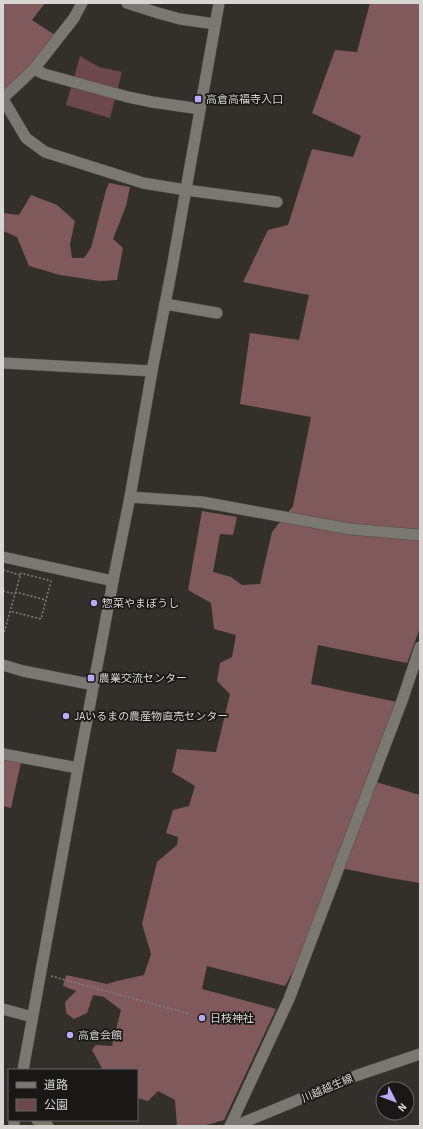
<svg xmlns="http://www.w3.org/2000/svg" width="423" height="1129" font-family="'Source Sans 3','Noto Sans JP',sans-serif">
  <rect width="100%" height="100%" fill="#33302c"/>
  <path fill="#6c474b" d="M80 56 99 67 122 72 110 118 66 105Z"/>
  <path fill="#80595d" d="M3 3H45L32 20 58 37 3 98Z
    M370 3H420V628L407 663 318 645 311 684 397 702 376 782 420 795V883L390 878 336 867 303 953 285 986 207 966 202 989 276 1009 224 1120 203 1126H177L175 1100 158 1091 148 1101 137 1098V1070H103L92 1050 96 1045 112 1046 121 1010 104 997 93 995 87 1013 74 1019 66 1013 65 1002 76 991 63 986 66 975 107 984 117 981 144 975 151 954 142 924 157 862 177 845 178 837 166 833 173 810 189 806 195 786 172 772 177 749 216 752 230 694 217 681 220 663 232 657 236 635 214 629 211 603 188 590 202 511 237 517 233 535 220 534 213 572 231 577 242 585 260 584 272 532 293 506 311 417 240 404 250 333 299 340 309 295 243 282 268 230 288 225 312 149 353 157 361 136 312 113 335 50 357 52Z
    M109 183 130 187 126 206 113 239 123 248 117 280 100 281 60 275 29 266 17 237 3 231V213L19 215 31 195 57 205 75 221 70 244 72 258H84L91 248 106 190Z
    M3 754 22 758 11 808 3 806Z"/>
  <g fill="none" stroke-linecap="round" stroke-linejoin="round">
    <g stroke="#504d4a" stroke-width="12">
      <path id="minor" d="M127 3 158 13 180 19 215 24
        M34 69 44 74 128 97 152 102 200 109
        M3 98 34 69 74 18 82 3
        M3 99 26 138 45 152 143 183 186 190 277 202
        M165 304 217 313
        M3 363 152 371
        M130 497 202 502 350 529 420 535
        M3 557 113 581
        M3 665 23 671 94 685
        M3 754 78 768
        M3 1009 32 1017
        M37 1120 48 1126
        M230 1126 289 999 403 698 420 647"/>
    </g>
    <g stroke="#504d4a" stroke-width="12">
      <path id="tertiary" d="M23 1070 78 768 113 581 130 497 152 371 172 268 219 3
        M14 1126V1120"/>
    </g>
    <g stroke="#504d4a" stroke-width="12">
      <path id="secondary" d="M235 1126 358 1075 420 1054"/>
    </g>
    <path stroke="#807e7b" stroke-width="1.5" stroke-dasharray="2 2" stroke-linecap="butt" d="M3 570 20 575
      M3 591 15 594
      M15 592 46 600
      M3 636 21 573 51 581 41 619 10 611
      M51 976 190 1014"/>
    <use href="#minor" stroke="#7b7772" stroke-width="11"/>
    <use href="#tertiary" stroke="#7b7772" stroke-width="11"/>
    <use href="#secondary" stroke="#7b7772" stroke-width="11"/>
  </g>
  <g fill="#b8abf7" stroke="#1a1816" stroke-width="1.5">
    <rect x="194" y="95" width="8" height="8" rx="2"/>
    <circle cx="94" cy="603" r="4"/>
    <rect x="87" y="674" width="8" height="8" rx="2"/>
    <circle cx="66" cy="716" r="4"/>
    <circle cx="202" cy="1018" r="4"/>
    <circle cx="70" cy="1035" r="4"/>
  </g>
  <g text-anchor="middle" stroke-width="3.5" stroke-linejoin="round" paint-order="stroke">
    <g font-size="11" fill="#d8d6d4" stroke="#1a1816" text-anchor="start">
      <text x="206" y="103">高倉高福寺入口</text>
      <text x="102" y="607">惣菜やまぼうし</text>
      <text x="99" y="682">農業交流センター</text>
      <text x="74" y="720">JAいるまの農産物直売センター</text>
      <text x="210" y="1022">日枝神社</text>
      <text x="78" y="1039">高倉会館</text>
    </g>
    <g font-size="11" fill="#d8d6d4" stroke="#1a1816">
      <text transform="translate(327 1088) rotate(-23)" y="4">川越越生線</text>
    </g>
  </g>
  <rect width="423" height="1129" fill="none" stroke="#d8d6d4" stroke-width="8"/>
  <rect x="8" y="1069" width="130" height="52" fill="#1a1816" stroke="#666462"/>
  <rect x="16" y="1082" width="20" height="6" fill="#7b7772" stroke="#666462"/>
  <text x="44" y="1089" font-size="12" fill="#d8d6d4">道路</text>
  <rect x="16" y="1099" width="20" height="12" fill="#6c474b" stroke="#666462"/>
  <text x="44" y="1109" font-size="12" fill="#d8d6d4">公園</text>
  <g transform="translate(395 1101) rotate(132)"><circle r="19" fill="#1a1816" stroke="#666462"/>
  <path d="M0-3L7 15L0 10L-7 15Z" fill="#b8abf7"/>
  <text y="-6" font-size="11" font-weight="bold" text-anchor="middle" fill="#d8d6d4">N</text>
  </g>
</svg>
